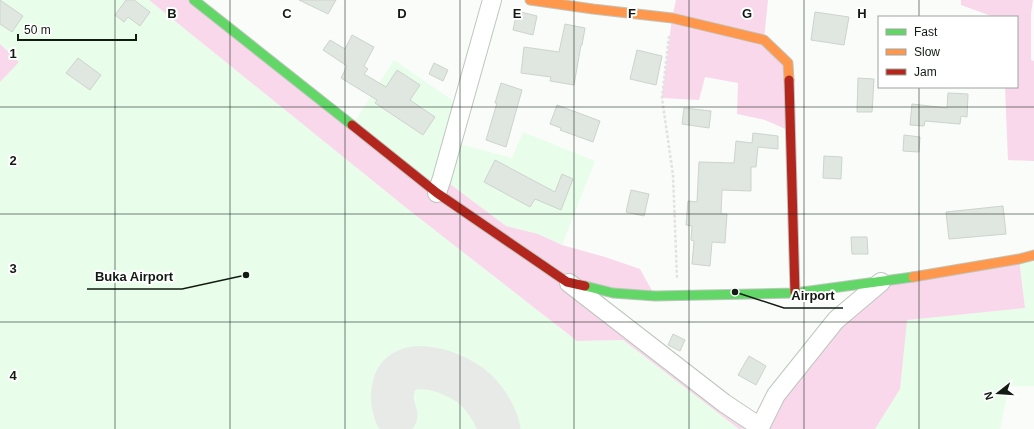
<svg xmlns="http://www.w3.org/2000/svg" width="1034" height="429" font-family="Arial,sans-serif">
  <rect width="100%" height="100%" fill="#f9fcf9"/>
  <path fill="#e8fdea" d="M0 0H149L409 210 577 341 623 340 739 429H0V82L18 62 0 44Z
    M394 60 462 107 452 142 512 158 523 132 595 161 562 245 538 234 506 226 442 178 437 193 352 126Z
    M1034 255V386H1009L1000 429H875L900 389 906 320 1025 308 1019 259Z"/>
  <path fill="#f9d8eb" d="M149 0H194L436 192 442 178 506 226 538 234 562 245 605 257 640 269 655 296 569 282 760 426 776 395 881 282 1019 259 1025 308 907 320 900 389 875 429H764L760 427 739 429 623 340 577 341 409 210Z
    M676 0H768L764 40 788 63 790 131 765 120 737 114 738 83 705 77 699 100 662 98 672 18Z
    M961 0H1033L1031 13V60L1034 61V161L1008 160 1005 87H1017V17H994L961 5Z
    M0 44 19 62 0 82Z"/>
  <g fill="none" stroke-linecap="round" stroke-linejoin="round">
    <path stroke="#e8eae8" stroke-width="43" d="M396 415C392 404 391 396 394 385 404 352 459 373 476 390 487 401 495 414 499 429"/>
  </g>
  <path fill="#e0e6e0" stroke="#cdd3cd" d="M0 0 23 16 12 32 0 24Z
    M126 0H134L150 12 140 26 128 17 124 22 115 15Z
    M299 0H336L328 14Z
    M517 11 537 16 533 35 513 30Z
    M815 12 849 17 844 45 811 40Z
    M565 24 585 28 582 45H581L574 85 550 81 551 77 521 73 524 47 559 52Z
    M352 35 374 47 364 66 368 69 364 74 386 87 397 70 420 85 410 100 435 117 423 135 375 103 377 100 341 78 347 66 323 50 330 40 345 49Z
    M637 50 662 56 656 85 630 79Z
    M78 58 101 75 90 90 66 73Z
    M434 63 448 70 443 81 429 74Z
    M858 78 874 79 872 112H857Z
    M501 83 522 90 506 147 486 140 497 103H495Z
    M948 93 968 94 967 117 961 116 960 124 925 121 924 126 910 125 912 104 947 108Z
    M557 105 600 121 593 142 560 130 561 128 550 124Z
    M684 108 711 111 709 128 682 124Z
    M753 133 778 136V149L758 147 756 167H751V191L722 190 721 214H727L725 243 712 242 710 266 692 264 694 241 691 240 692 226 686 225 688 201 697 202 699 162 734 163 736 141 752 143Z
    M904 135 920 137 919 152 903 151Z
    M824 156 842 157 841 179 823 178Z
    M495 160 555 192 562 174 573 179 561 210 535 199 530 207 484 182Z
    M631 190 649 194 644 216 626 212Z
    M1003 206 1006 234 949 239 946 212Z
    M851 237H867L868 254H852Z
    M673 334 685 340 680 351 668 345Z
    M749 356 766 366 756 385 738 375Z"/>
  <g fill="none" stroke-linecap="round" stroke-linejoin="round">
    <g stroke="#bfc6bf" stroke-width="20">
      <path id="street" d="M437 193 442 178 492 0
        M569 283 724 403 760 427 776 395 836 320 881 282"/>
    </g>
    <g stroke="#bfc6bf" stroke-width="11">
      <path id="fast" d="M194 0 352 125
        M585 286 613 293 655 296 795 293 913 277"/>
    </g>
    <g stroke="#bfc6bf" stroke-width="11">
      <path id="slow" d="M530 0 593 9 672 18 764 40 788 63 789 80
        M913 277 1019 259 1034 255"/>
    </g>
    <g stroke="#bfc6bf" stroke-width="11">
      <path id="jam" d="M789 80 795 293
        M352 125 437 193 567 282 585 286"/>
    </g>
    <path stroke="#e1e2e1" stroke-width="2.5" stroke-dasharray="3 2" stroke-linecap="butt" d="M669 36 662 98 673 175 677 278"/>
    <use href="#street" stroke="#fefffe" stroke-width="18"/>
    <use href="#fast" stroke="#63d668" stroke-width="9"/>
    <use href="#slow" stroke="#ff974d" stroke-width="9"/>
    <use href="#jam" stroke="#b3261e" stroke-width="9"/>
  </g>
  <path fill="none" stroke="#111b12" stroke-width="1" stroke-opacity="0.55" d="M115 0V429M230 0V429M345 0V429M460 0V429M574 0V429M689 0V429M804 0V429M919 0V17M919 87V429M0 107H1034M0 214H1034M0 322H1034"/>
  <g font-size="13" text-anchor="middle" font-weight="bold" fill="#111b12" stroke="#fff" stroke-width="4" stroke-linejoin="round" paint-order="stroke">
    <text x="172" y="18">B</text>
    <text x="287" y="18">C</text>
    <text x="402" y="18">D</text>
    <text x="517" y="18">E</text>
    <text x="632" y="18">F</text>
    <text x="747" y="18">G</text>
    <text x="862" y="18">H</text>
    <text x="13" y="58">1</text>
    <text x="13" y="165">2</text>
    <text x="13" y="273">3</text>
    <text x="13" y="380">4</text>
  </g>
  <path fill="none" stroke="#111b12" stroke-width="1.5" d="M246 275L182 289H87M735 292L784 308H843"/>
  <g fill="#111b12" stroke="#fff" stroke-width="1.5">
    <circle cx="246" cy="275" r="4"/>
    <circle cx="735" cy="292" r="4"/>
  </g>
  <g font-size="13" text-anchor="middle" font-weight="bold" fill="#111b12" stroke="#fff" stroke-width="4" stroke-linejoin="round" paint-order="stroke">
    <text x="134" y="281">Buka Airport</text>
    <text x="813" y="300">Airport</text>
  </g>
  <rect x="878" y="16" width="140" height="72" fill="#ffffff" stroke="#a0a4a0"/>
  <rect x="886" y="29" width="20" height="6" fill="#63d668" stroke="#a0a4a0"/>
  <text x="914" y="36" font-size="12" fill="#111b12">Fast</text>
  <rect x="886" y="49" width="20" height="6" fill="#ff974d" stroke="#a0a4a0"/>
  <text x="914" y="56" font-size="12" fill="#111b12">Slow</text>
  <rect x="886" y="69" width="20" height="6" fill="#b3261e" stroke="#a0a4a0"/>
  <text x="914" y="76" font-size="12" fill="#111b12">Jam</text>
  <g transform="translate(998 393) rotate(253)" stroke="#ffffff" stroke-width="3" paint-order="stroke">
  <path d="M0-3L7 15L0 10L-7 15Z" fill="#111b12"/>
  <text y="-6" font-size="11" font-weight="bold" text-anchor="middle" fill="#111b12">N</text>
  </g>
  <path d="M18 34v6h118v-6" fill="none" stroke="#111b12" stroke-width="2"/>
  <text x="24" y="34" font-size="12" fill="#111b12" stroke="#ffffff" stroke-width="3" paint-order="stroke">50 m</text>
</svg>
